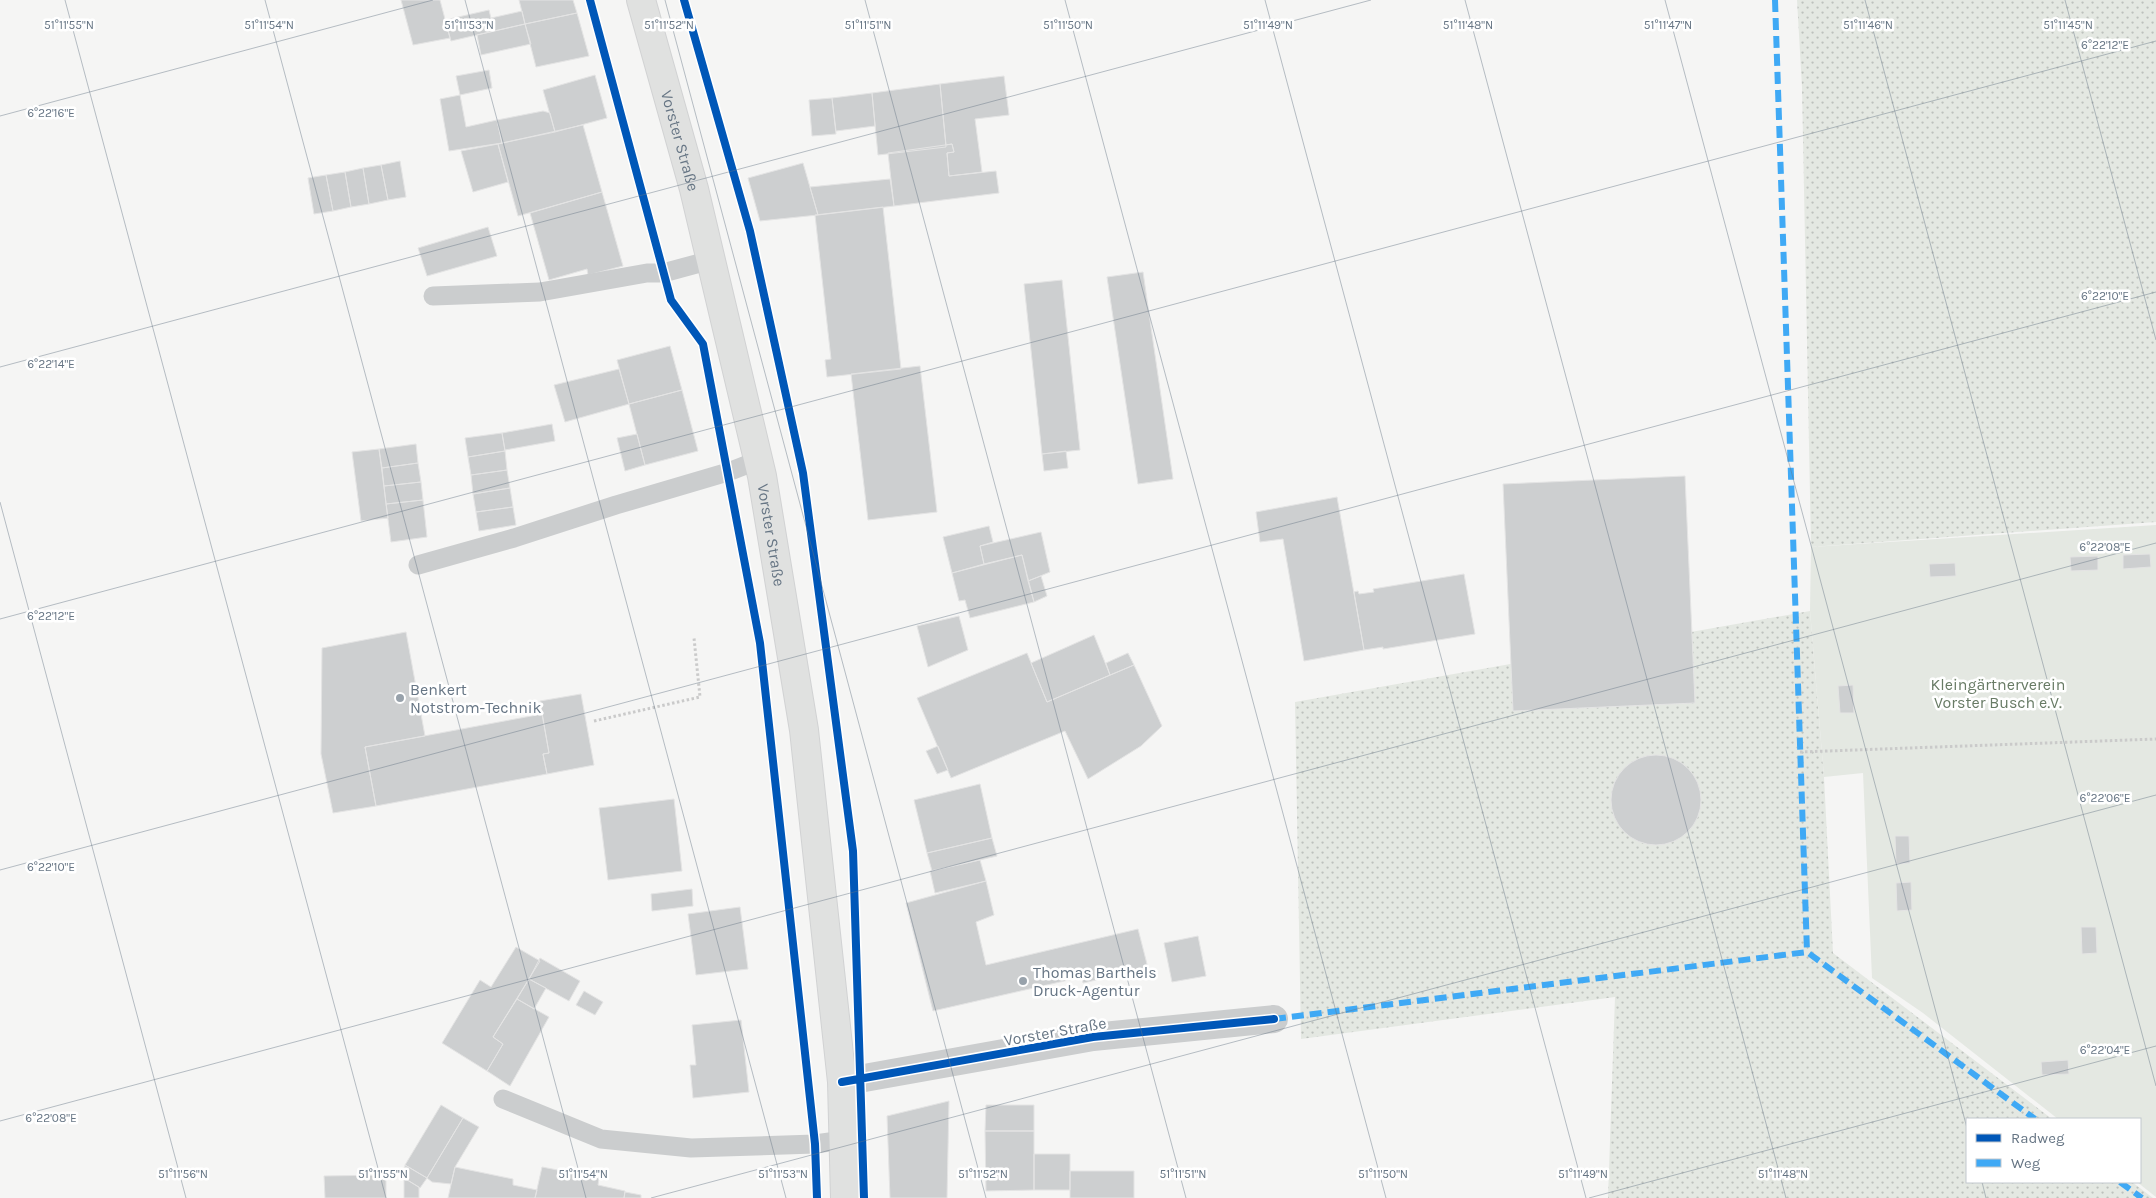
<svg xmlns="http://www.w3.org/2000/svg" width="2156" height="1198" font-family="Karla,sans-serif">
  <defs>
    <pattern id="grass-dots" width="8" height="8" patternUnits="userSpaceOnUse" patternTransform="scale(1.25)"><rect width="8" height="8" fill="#e4e8e2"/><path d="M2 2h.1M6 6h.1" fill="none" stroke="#bdc1bd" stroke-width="1.8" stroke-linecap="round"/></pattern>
  </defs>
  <rect width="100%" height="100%" fill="#f5f5f4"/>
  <path fill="url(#grass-dots)" d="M1797 0H2156V522L1811 547 1802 87Z
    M1810 611 1824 777 1833 953 2052 1119H1967V1182H2132L2153 1198H1608L1615 997 1301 1039 1295 702Z"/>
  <path fill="#e4e8e2" d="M2156 525V1197L2137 1182H2140V1119H2058L1923 1013 1872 978 1863 773 1824 777 1810 611 1811 547Z"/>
  <path fill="#cdcfd0" stroke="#e4e4e4" d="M401 0H440L450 38 413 45Z
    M519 0H573L577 13 525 24Z
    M489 10 494 31 451 41 445 20Z
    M522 11 525 24 494 31 491 18Z
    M577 13 589 56 536 67 525 24Z
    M525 24 531 44 481 55 477 35Z
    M489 70 492 88 460 95 456 76Z
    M595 75 607 118 555 132 543 90Z
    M1004 76 1009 115 975 119 982 172 949 176 947 153 954 152 952 144 946 145 940 84Z
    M940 84 946 147 878 155 872 93Z
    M872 93 875 126 836 131 832 98Z
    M460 95 466 127 497 120 502 143 449 151 440 99Z
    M832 98 836 134 812 136 809 100Z
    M543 111 550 113 555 132 502 143 497 120Z
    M583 125 602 192 518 216 498 144Z
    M498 144 508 182 473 192 461 151Z
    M952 144 954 152 947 153 949 176 996 171 999 193 894 206 888 153Z
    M400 161 406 197 388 200 381 165Z
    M803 163 818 215 760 221 748 178Z
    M381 165 388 200 369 204 363 168Z
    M363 168 369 204 351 207 345 172Z
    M345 172 351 207 333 211 326 175Z
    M326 175 333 211 314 214 308 178Z
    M890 179 894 206 818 215 810 187Z
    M602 192 623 266 588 275 587 269 549 280 530 213Z
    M883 207 901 369 827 377 825 360 831 359 815 215Z
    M488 227 497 256 427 276 418 248Z
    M1143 272 1173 479 1138 484 1107 277Z
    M1062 280 1080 450 1042 454 1024 284Z
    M670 346 682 390 629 404 617 360Z
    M920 366 937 512 868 520 851 374Z
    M619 369 629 404 565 422 554 385Z
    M682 390 698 451 645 465 629 404Z
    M552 424 555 441 505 450 502 433Z
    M502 433 505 451 468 457 465 438Z
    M637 434 645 465 625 471 617 438Z
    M416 444 418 463 382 468 379 449Z
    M379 449 388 518 361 521 352 452Z
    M505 451 507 470 471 475 468 457Z
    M1066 451 1068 468 1044 471 1042 454Z
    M418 463 421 482 384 486 382 468Z
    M507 470 510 488 473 494 471 475Z
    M1685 476 1695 703 1513 711 1503 484Z
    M421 482 423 500 386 504 384 486Z
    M510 488 513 507 476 512 473 494Z
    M1337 497 1364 650 1304 661 1283 539 1260 542 1256 512Z
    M423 500 427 537 391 542 386 504Z
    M513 507 516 525 479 531 476 512Z
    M989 526 993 542 980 546 984 564 952 573 943 537Z
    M1041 532 1050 572 1028 581 1022 555 984 564 980 546Z
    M2150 554 2151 567 2123 569V555Z
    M1022 555 1034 602 970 618 965 600 959 601 952 573Z
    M2098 556V570L2071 571 2070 557Z
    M1955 563 1956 576 1930 577 1929 564Z
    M1464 574 1475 634 1383 649V647L1364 650 1354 592 1358 591 1359 594 1374 592 1373 589Z
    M1041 576 1047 596 1034 602 1028 581Z
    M959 616 968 650 928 667 917 626Z
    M406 632 425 736 365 747 376 806 333 813 321 754 322 648Z
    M1094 635 1110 675 1047 702 1031 663Z
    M1027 653 1047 702 1134 665 1162 726 1141 746 1088 779 1065 731 951 778 917 698Z
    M1128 653 1134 665 1110 675 1106 663Z
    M1853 685 1854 713H1840L1838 686Z
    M581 694 594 765 547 774 543 754 549 753 540 701Z
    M542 714 549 753 543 754 547 774 376 806 365 747Z
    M938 746 948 770 937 774 926 751Z
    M1611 800a45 45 0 1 1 90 0a45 45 0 1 1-90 0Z
    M980 784 992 838 927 853 914 800Z
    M674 799 682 871 608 880 599 808Z
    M1895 836H1909L1910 863 1896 864Z
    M992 838 997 856 932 871 927 853Z
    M980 860 986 881 935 893 930 871Z
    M986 881 994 915 976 922 986 965 1138 929 1148 968 1083 983 1082 977 933 1011 906 903Z
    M1911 882 1912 910 1897 911 1896 883Z
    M692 889 693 906 652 911 651 894Z
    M740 907 748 969 696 975 688 914Z
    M2081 927H2096L2097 953 2082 954Z
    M1198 936 1206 976 1172 982 1164 943Z
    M516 947 540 961 493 1037 503 1044 487 1071 442 1043 480 980 491 987Z
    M540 958 580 981 569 1001 529 979Z
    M529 979 546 988 534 1009 517 999Z
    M584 991 603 1002 595 1015 576 1005Z
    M517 999 549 1017 510 1086 487 1071 503 1044 493 1037Z
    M741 1020 749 1092 693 1098 690 1065H696L692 1025Z
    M2068 1060 2069 1074 2042 1075 2041 1062Z
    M949 1101 947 1198H890L887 1116Z
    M441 1105 463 1118 427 1178 405 1165Z
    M986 1105H1034V1131H985Z
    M463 1118 479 1127 455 1167 451 1184 432 1182 427 1178Z
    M985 1131H1034V1190L986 1191Z
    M1034 1154H1070V1190H1034Z
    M405 1165 427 1178 420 1188 404 1178Z
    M455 1167 513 1179V1185L537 1190 535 1198H448Z
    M542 1167 599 1178 598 1185 625 1191 624 1198H535Z
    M1070 1171H1134V1198H1070Z
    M386 1175V1198H325L324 1176Z
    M404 1178 419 1187V1198H404Z
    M625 1192 641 1195V1198H624Z"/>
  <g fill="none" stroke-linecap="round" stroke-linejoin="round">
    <g stroke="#d1d2d3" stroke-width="30">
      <g id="secondary">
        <path id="s1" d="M641 0 694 189 762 476 804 730 842 1082 845 1198"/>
      </g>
    </g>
    <path stroke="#cacaca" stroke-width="3" stroke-dasharray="2.5 2.5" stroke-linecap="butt" d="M594 721 700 697 694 638
      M1800 752 2156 739"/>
    <path stroke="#cbcdce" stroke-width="19" d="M433 296 540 292 647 273H663L711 260
      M418 565 514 538 616 505 728 472 759 460
      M503 1099 601 1139 691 1148 815 1144 844 1140"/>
    <path stroke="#cbcdce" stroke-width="28" d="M842 1082 1093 1037 1274 1019"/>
    <use href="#secondary" stroke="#e0e1e0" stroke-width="28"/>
    <path stroke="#3fa9f5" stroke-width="6" stroke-dasharray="12 6" stroke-linecap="butt" d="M1775 0 1807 952
      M1274 1019 1807 952 2035 1119
      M2120 1182 2142 1198"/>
    <g stroke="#fff" stroke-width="11">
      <path id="cycleway" d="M590 0 671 300 703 344 760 643 815 1144 817 1198
        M684 0 750 231 803 473 853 851 864 1198
        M842 1082 1093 1037 1274 1019"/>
    </g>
    <use href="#cycleway" stroke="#0057b8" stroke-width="8"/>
  </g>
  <path fill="none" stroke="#667584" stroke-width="1" stroke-opacity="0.45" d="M65 0 386 1198M265 0 586 1198M465 0 786 1198M665 0 986 1198M865 0 1186 1198M1065 0 1386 1198M1265 0 1586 1198M1465 0 1786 1198M1665 0 1967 1128M1865 0 2156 1086M2065 0 2156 340M0 116 433 0M0 367 1371 0M0 502 186 1198M0 619 2156 41M0 870 2156 292M0 1121 2156 543M1982 1182 1986 1198M651 1198 2156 795M1589 1198 2156 1046"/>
  <g fill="#98a2ab" stroke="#fff" stroke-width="2">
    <circle cx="400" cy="698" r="5"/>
    <circle cx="1023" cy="981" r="5"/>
  </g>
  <g text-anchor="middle" stroke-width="5" stroke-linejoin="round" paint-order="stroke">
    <g font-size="16" fill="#667584" stroke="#fff">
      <text dy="6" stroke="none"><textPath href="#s1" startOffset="146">Vorster Straße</textPath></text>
      <text dy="6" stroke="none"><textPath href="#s1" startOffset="551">Vorster Straße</textPath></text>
      <text transform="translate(1055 1031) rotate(-10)" y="6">Vorster Straße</text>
    </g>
    <g font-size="16" fill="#687b65" stroke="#fff">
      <text x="1998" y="690">Kleingärtnerverein<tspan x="1998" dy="18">Vorster Busch e.V.</tspan></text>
    </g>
    <g font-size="16" fill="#667584" stroke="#fff" text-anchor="start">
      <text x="410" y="695">Benkert<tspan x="410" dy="18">Notstrom-Technik</tspan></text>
      <text x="1033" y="978">Thomas Barthels<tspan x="1033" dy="18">Druck-Agentur</tspan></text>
    </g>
  </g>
  <g font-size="12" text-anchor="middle" fill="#667584" stroke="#fff" stroke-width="5" stroke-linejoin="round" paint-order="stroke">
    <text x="69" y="29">51°11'55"N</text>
    <text x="269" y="29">51°11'54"N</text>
    <text x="469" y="29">51°11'53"N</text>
    <text x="868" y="29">51°11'51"N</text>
    <text x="1468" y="29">51°11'48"N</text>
    <text x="1668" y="29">51°11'47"N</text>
    <text x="1868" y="29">51°11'46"N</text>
    <text x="669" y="29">51°11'52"N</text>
    <text x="1068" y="29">51°11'50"N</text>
    <text x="1268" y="29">51°11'49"N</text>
    <text x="2068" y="29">51°11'45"N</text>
    <text x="2105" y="49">6°22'12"E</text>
    <text x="51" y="117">6°22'16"E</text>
    <text x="2105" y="300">6°22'10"E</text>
    <text x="51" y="368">6°22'14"E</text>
    <text x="2105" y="551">6°22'08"E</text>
    <text x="51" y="620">6°22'12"E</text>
    <text x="2105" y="802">6°22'06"E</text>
    <text x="51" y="871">6°22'10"E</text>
    <text x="2105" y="1054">6°22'04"E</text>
    <text x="51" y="1122">6°22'08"E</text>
    <text x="183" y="1178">51°11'56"N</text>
    <text x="383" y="1178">51°11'55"N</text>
    <text x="583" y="1178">51°11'54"N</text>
    <text x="783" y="1178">51°11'53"N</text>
    <text x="983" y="1178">51°11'52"N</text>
    <text x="1183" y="1178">51°11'51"N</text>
    <text x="1383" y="1178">51°11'50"N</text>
    <text x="1583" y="1178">51°11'49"N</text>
    <text x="1783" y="1178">51°11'48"N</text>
  </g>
  <rect x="1966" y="1118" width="175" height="65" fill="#ffffff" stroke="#c2c8ce"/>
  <rect x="1976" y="1134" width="25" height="8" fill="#0057b8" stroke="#c2c8ce"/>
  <text x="2011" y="1143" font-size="15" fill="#667584">Radweg</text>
  <rect x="1976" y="1159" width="25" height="8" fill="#3fa9f5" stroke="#c2c8ce"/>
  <text x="2011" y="1168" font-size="15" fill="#667584">Weg</text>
</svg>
